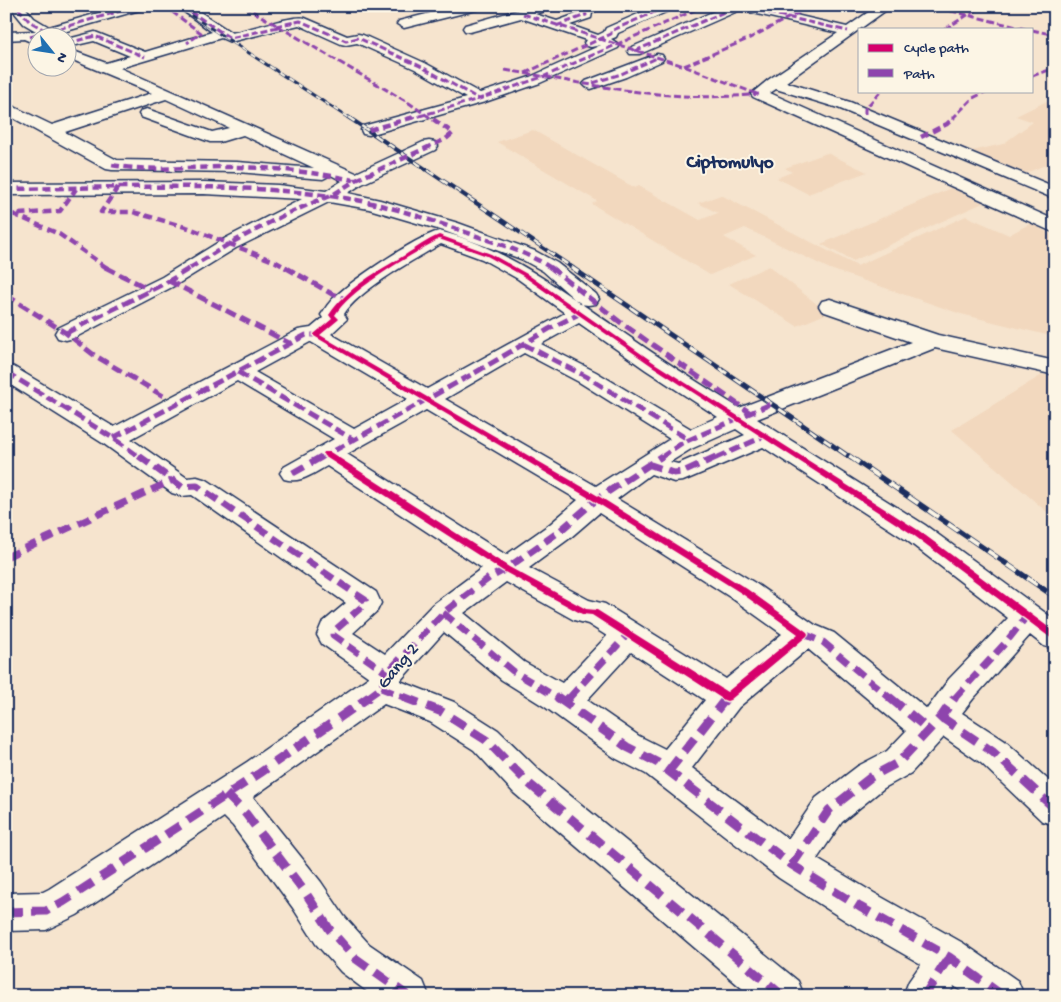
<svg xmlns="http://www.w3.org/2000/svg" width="1061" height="1002" font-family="'Gochi Hand',sans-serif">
  <rect width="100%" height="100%" fill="#f6e4ce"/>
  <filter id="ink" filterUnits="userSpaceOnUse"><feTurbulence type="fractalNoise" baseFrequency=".02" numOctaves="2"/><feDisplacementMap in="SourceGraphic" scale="10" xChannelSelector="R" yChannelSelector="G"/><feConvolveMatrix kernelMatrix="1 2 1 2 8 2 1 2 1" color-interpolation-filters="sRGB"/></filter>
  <g filter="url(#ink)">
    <path fill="#f2d8be" d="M1055 97V161L1026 173 972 151 1003 144 1033 122 1016 116Z
      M533 130 635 188 639 186 700 220 718 213 698 203 721 195 857 266 966 216 1009 235 1031 223 1055 237V337L961 314 830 269 745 228 724 237 756 255 710 275 592 204 597 201 497 142Z
      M827 153 867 172 808 194 777 178 792 172 785 168Z
      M951 188 983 203 853 261 821 244Z
      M769 266 828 313 797 326 729 284Z
      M1042 375 1055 377V519L952 430Z"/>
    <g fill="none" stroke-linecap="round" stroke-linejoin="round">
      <g stroke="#1b2f5e" stroke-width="3">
        <path id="minor" d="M13 6H24L34 18 49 27 123 6H144L143 9 53 35 38 38V45L24 39 6 40V32L36 31 24 24 11 8Z
          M176 6H191L232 33C248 30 293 15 305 18L347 36 358 34 363 35 425 63 480 93 530 77 601 45 591 47 586 46 584 43 586 40 521 18 470 32 465 31 463 28 465 25 532 6H545V11L535 14 557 21 579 13 580 8 585 6H604L592 13 591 18 570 25 598 35 604 32 606 28 656 6H674L673 9 618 33 616 37 611 39 620 45 618 48 540 83 485 102 369 135 363 134 361 130 363 126 466 98 415 69 357 43 346 45 341 44 299 25 230 42 221 38 120 68 356 173 423 142 429 141 435 142 438 146 435 150 362 184 348 193 380 200 458 223 535 251 557 263 596 294 599 299 596 304 588 305 580 304 543 271 521 259 444 231 369 209 329 202 236 248 176 285 74 338 66 340 58 338 55 333 58 328 162 277 222 240 302 199 204 194 6 195V183L204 182 278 185 326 191 342 181 331 175 323 179 237 172 112 170 106 169 6 114V103L52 125 152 93 68 58V49L106 63 130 56 94 41 68 47V39L95 32 145 52 212 32ZM166 99 229 128 212 132 147 109 141 111 139 114 141 117 210 142H220L243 135 314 168 237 162 117 160 65 132Z
          M458 6H481L480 9 404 28 397 24 399 21Z
          M726 6H757L847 27 877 6H892L786 82 850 102 1055 187V199L838 108 776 89 770 93 1055 220V233L753 97 751 94 768 80 838 33 740 10 640 54H630L628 51 630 48Z
          M1048 6H1055V10L1049 9Z
          M657 54 662 55 664 58 662 61 626 77 591 89 586 87 583 84 586 81Z
          M439 231C507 248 562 291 618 329 658 357 698 383 739 408L911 342 822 311 819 306 822 301 830 299 938 335 1055 361V375L935 348 757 419 925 525 1055 620V649L1044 646 1030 635 973 699 962 713 1005 741 1055 786V825L1042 821 981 763 944 737 911 773 884 788 842 822 817 859 874 893 963 943 1018 981 1024 996H968L954 986 948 996H903L909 981 921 964 846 921 779 878 646 774 615 758 545 707 502 680 444 632 400 681 454 702 498 730 540 771 798 981 804 996H751L514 793 474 750 430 722 384 704 253 797 321 882 344 916 369 944 423 981 429 996H373L341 972 316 944 293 908 233 826 224 817 77 915 46 930 6 931V893L43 892 49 889 247 762 369 677 322 644 317 635 322 623 346 603 192 495 182 496 172 493 104 444 6 382V365L14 367 114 427 298 330 311 328 323 318 321 315C324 311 326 306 330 302 345 284 416 237 439 231ZM441 244 482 259 518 279 565 313 427 389 331 334 347 319 344 314C359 290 415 259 441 244ZM579 323 646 370 718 417 691 429 596 372 541 344ZM310 342H311L408 399 354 429 255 372ZM524 353 579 382 670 439 596 486 445 399ZM237 381 334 439 284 467 280 473 284 479C300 484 312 474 327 466L482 568 432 605 385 654 353 633 377 611 381 603 376 592 207 480 197 477 187 478 131 439ZM426 410 578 500 550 524 506 555 347 454ZM736 429 745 435 678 464 670 462 691 449ZM763 447 905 539 1008 618 949 679 927 709 834 633 815 625 755 583 617 499 651 474 674 482 683 481ZM599 513 733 599 782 634 726 679 605 604 589 600 529 568 570 538ZM506 582 574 620 588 624 607 636 562 683 524 662 464 613ZM808 649 906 731 887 751 858 766 816 798 788 839 692 768 739 707ZM631 652 705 700 665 749 639 736 587 700Z"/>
      </g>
      <use href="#minor" fill="#fcf5e5" fill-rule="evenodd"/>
      <g stroke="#1b2f5e" stroke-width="3">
        <path id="rail-far3" d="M177 6 350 119"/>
      </g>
      <g stroke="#1b2f5e" stroke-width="4">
        <path id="rail-far2" d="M348 117 573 268"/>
      </g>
      <g stroke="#1b2f5e" stroke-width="5">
        <path id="rail-far1" d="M571 267 851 458"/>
      </g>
      <g stroke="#1b2f5e" stroke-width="5.5">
        <path id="rail" d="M849 456 1055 597"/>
      </g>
      <use href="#rail-far3" stroke="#fcf5e5" stroke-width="2" stroke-dasharray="5.5" stroke-linecap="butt"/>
      <use href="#rail-far2" stroke="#fcf5e5" stroke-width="2.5" stroke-dasharray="8" stroke-linecap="butt"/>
      <use href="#rail-far1" stroke="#fcf5e5" stroke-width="3" stroke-dasharray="9" stroke-linecap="butt"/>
      <use href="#rail" stroke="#fcf5e5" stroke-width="4" stroke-dasharray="12" stroke-linecap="butt"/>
      <path stroke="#8e44ad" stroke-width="3" stroke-dasharray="7 3" stroke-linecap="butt" d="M164 6 201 33 187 43
        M182 6 230 38 278 27
        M244 6 409 103 432 119
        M575 6 587 10
        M739 6 848 31
        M931 6 1025 29
        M18 8 29 21 48 32
        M523 14 684 66 757 94
        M276 26 300 21 346 41 358 38 420 66 479 99 545 76 704 6
        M556 26 586 15 585 11 598 6
        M945 29 982 6
        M1032 30 1055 35
        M30 37 138 6
        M68 43 95 36 145 57
        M635 51 738 6
        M684 66 748 39 811 6
        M505 70C592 84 670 104 759 94
        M525 73 611 34V31L668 6
        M1032 76 1055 68
        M593 83 621 74 657 58
        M865 114V109L881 91
        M409 119 479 99
        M952 119 973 98 987 91"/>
      <path stroke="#8e44ad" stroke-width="4.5" stroke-dasharray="8 4.5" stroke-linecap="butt" d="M369 130 414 117
        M921 137 947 124 954 117
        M112 165C150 172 189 167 228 167 270 167 312 172 354 180
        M118 187 101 212H133L189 228 276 262 287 268
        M6 189C118 188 233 181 344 198 387 204 430 220 471 234 498 244 527 252 551 268
        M13 214 59 234 107 268
        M6 215 60 211 76 189
        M190 268 229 244 286 214 334 194 356 180 446 139 453 133 430 117"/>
      <path stroke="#8e44ad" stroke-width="5" stroke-dasharray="11 5" stroke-linecap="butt" d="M105 267 151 290
        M285 267 332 294 346 299
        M550 267 620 322 752 414
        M169 281 291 344
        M6 295 66 333 94 355 165 397
        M66 333 169 281 192 267
        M523 344 587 377 689 440
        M6 372 113 438 141 458
        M238 372 354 440
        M113 438 306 335H316
        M321 458 478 371 549 329 581 313
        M660 458 682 443 773 403
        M716 458 765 436"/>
      <path stroke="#8e44ad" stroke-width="7" stroke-dasharray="13 7" stroke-linecap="butt" d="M139 456 182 487 197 486 365 600 366 603 333 632V635L387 673
        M648 464 674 473 683 472 718 456
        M293 473 323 456
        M6 557 173 480
        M443 613 513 671 558 698
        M804 634 823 642 890 698
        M381 688 406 698
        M367 698 381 688 387 673 443 613 489 578 506 569 560 531 597 499 662 456
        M569 698 628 634
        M955 698 1007 641 1026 617"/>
      <path stroke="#8e44ad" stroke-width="9" stroke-dasharray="17 9" stroke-linecap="butt" d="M403 697 442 712 486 740 527 782 783 996
        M557 697 627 747 658 763 792 865 860 907 949 957 1003 996
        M889 697 929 730
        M564 703 570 697
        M941 717 993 752 1055 809
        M668 772 727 697
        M226 794 246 814 307 895 330 930 355 958 408 996
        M792 865 829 810 871 777 899 762 941 717 955 697
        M6 912 46 911 63 902 260 773 369 697
        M924 996 949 957"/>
      <g stroke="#fcf5e5" stroke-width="3">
        <path id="cycleway" d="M439 235 491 254 527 274 656 364 918 530 1055 632V640L1052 639 912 534 652 366 523 276 487 256 439 239C410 256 353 287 335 315L339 319 338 320 320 335 600 497 747 589 807 632 808 634 807 636 730 700 727 701 724 700 592 615 582 614 503 571 324 456 323 454 324 452H330L509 567 586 609 597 610 727 692 798 634 741 593 594 501 314 336V334L332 319 329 315C347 288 378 271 405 255 416 248 427 240 439 235Z"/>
      </g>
      <use href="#cycleway" fill="#d6006c" fill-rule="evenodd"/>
    </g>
  </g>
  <g text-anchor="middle" stroke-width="4" stroke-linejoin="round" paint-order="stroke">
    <g font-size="18" fill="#1b2f5e" stroke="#fcf5e5">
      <text transform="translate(397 665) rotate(-50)" y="6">Gang 2</text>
    </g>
    <g font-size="19" font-weight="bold" fill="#1b2f5e" stroke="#fcf5e5">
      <text x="730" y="167">Ciptomulyo</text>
    </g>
  </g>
  <rect width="1061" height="1002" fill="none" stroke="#fcf5e5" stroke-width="25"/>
  <rect x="12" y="12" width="1036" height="977" fill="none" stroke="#1b2f5e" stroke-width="2" filter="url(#ink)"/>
  <rect x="858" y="28" width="175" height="65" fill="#fcf5e5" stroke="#a2a6af"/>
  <rect x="868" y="44" width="25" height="8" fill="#d6006c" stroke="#a2a6af"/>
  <text x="904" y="52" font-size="15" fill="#1b2f5e">Cycle path</text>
  <rect x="868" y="69" width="25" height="8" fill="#8e44ad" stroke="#a2a6af"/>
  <text x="904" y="78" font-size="15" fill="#1b2f5e">Path</text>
  <g transform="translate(52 52) rotate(120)"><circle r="24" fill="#fcf5e5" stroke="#a2a6af"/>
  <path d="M0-4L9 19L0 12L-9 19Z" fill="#1f6fb2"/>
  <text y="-8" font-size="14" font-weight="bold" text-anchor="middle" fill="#1b2f5e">N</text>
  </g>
</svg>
